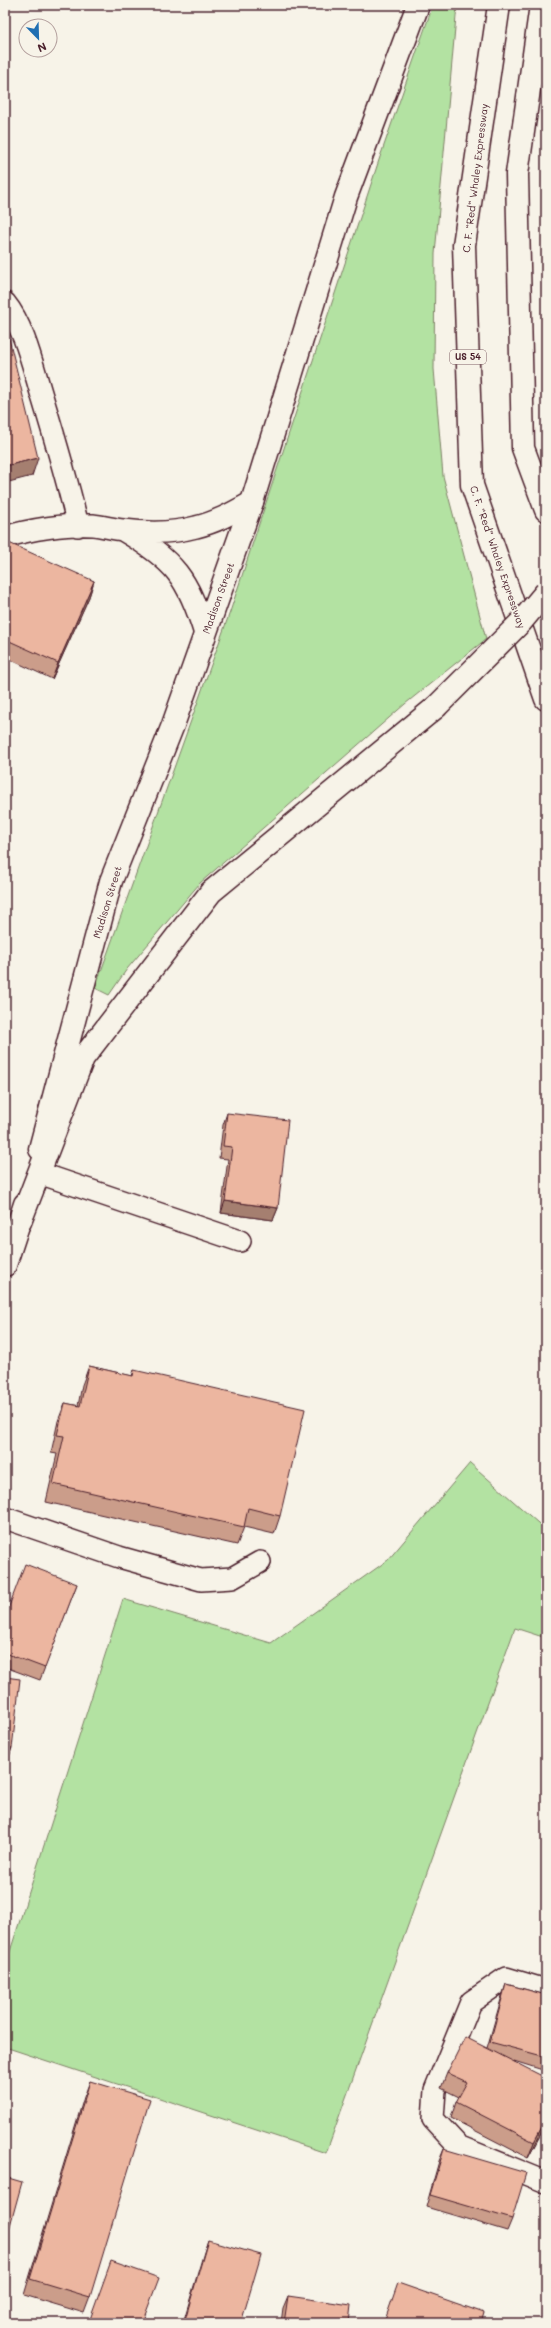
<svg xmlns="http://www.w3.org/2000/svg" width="551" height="2328" font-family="Mali,sans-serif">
  <rect width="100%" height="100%" fill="#f7f3e8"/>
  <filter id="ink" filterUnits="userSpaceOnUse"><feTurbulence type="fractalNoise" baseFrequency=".025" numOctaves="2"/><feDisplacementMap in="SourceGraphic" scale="8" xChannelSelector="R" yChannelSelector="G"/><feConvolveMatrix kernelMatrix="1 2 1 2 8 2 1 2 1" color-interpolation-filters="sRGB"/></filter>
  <g filter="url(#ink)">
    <path fill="#b3e2a2" stroke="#7e8066" d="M433 5H457L435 254 434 369 443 476 486 639 405 704 200 883 127 969 109 995 95 988 230 612 380 157Z
      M470 1463 546 1530V1638L515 1628 326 2153 5 2047V1967L123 1599 271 1643 388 1560Z"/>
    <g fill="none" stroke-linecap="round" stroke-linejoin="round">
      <g stroke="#4a1f2b" stroke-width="24">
        <path id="lane" d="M5 303C24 326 33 367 42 396 55 439 68 482 78 526
          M124 531C175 561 188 578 205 634
          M5 537C28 530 68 523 93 525 103 526 113 529 123 530 146 533 174 533 196 527 217 522 234 512 252 502
          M39 1173 240 1241
          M5 1518 119 1557 201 1580 232 1578 260 1562
          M546 1990 506 1978 471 2002 435 2090 433 2119 458 2146 546 2182"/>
      </g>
      <g stroke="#4a1f2b" stroke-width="25">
        <path id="secondary" d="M40 1149 111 881 173 725 252 502
          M5 1265 25 1204"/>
      </g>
      <g stroke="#4a1f2b" stroke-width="25">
        <path id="highway" d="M499 5 464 245 472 485 546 699
          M541 5 517 174 523 448 546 510
          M252 502 346 197 418 5
          M20 1222 83 1058 211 892 436 707"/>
      </g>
      <use href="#lane" stroke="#f7f3e8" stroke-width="21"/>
      <use href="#secondary" stroke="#f7f3e8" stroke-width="22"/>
      <use href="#highway" stroke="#f7f3e8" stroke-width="22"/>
      <g stroke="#4a1f2b" stroke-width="25" stroke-linecap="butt">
        <path id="highway-bridge" d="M436 707 521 622 546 592"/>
      </g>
      <use href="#highway-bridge" stroke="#f7f3e8" stroke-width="22"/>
    </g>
    <path fill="#cb9d8a" stroke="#4a1f2b" d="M5 552 94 581 89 597 52 679 5 657Z
      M227 1113 278 1208 273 1220 221 1213 228 1159 219 1158 223 1125Z
      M89 1366 132 1376 134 1370 280 1516 274 1534 244 1527 237 1545 46 1502 57 1454 51 1453 58 1421 65 1403 78 1406 82 1385Z
      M77 1584 40 1680 5 1667V1617Z
      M506 1984 546 1995V2071L514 2061 546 2124 528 2158 451 2118 456 2102 459 2097 441 2088 447 2073 487 2048 502 1996Z
      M90 2081V2297L84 2313 24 2295 84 2097Z
      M444 2149 512 2219 507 2231 426 2207 439 2161Z
      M208 2240 241 2323H183L204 2252Z
      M288 2296 349 2323H281L283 2308Z"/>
    <path fill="#a57f70" stroke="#4a1f2b" d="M38 458 32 476 5 483V466Z
      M94 581 89 597 52 679 58 663Z
      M225 1201 278 1208 273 1220 221 1213Z
      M5 1747 12 1748 8 1760 5 1759Z
      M546 2119V2124L528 2158 534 2142Z"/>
    <path fill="#ecb6a0" stroke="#4a1f2b" d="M5 322 38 458 5 466Z
      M9 543 94 581 58 663 5 639V552Z
      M227 1113 288 1120 278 1208 225 1201 232 1147 223 1146Z
      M89 1366 133 1376 134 1370 305 1409 280 1516 248 1508 244 1527 53 1484 64 1436 57 1435 65 1403 80 1406Z
      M25 1564 77 1584 45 1668 5 1653V1617Z
      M5 1677 20 1679 12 1748 5 1747Z
      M506 1984 546 1995V2057L490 2042Z
      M465 2037 546 2078V2119L534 2142 456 2102 467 2082 447 2073Z
      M90 2081 150 2099 90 2297 30 2279Z
      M444 2149 526 2173 512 2219 430 2195Z
      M5 2177 22 2182 5 2244Z
      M208 2240 261 2255 241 2323H184Z
      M111 2261 159 2278 142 2323H91L89 2322Z
      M398 2283 484 2313 481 2323H384Z
      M288 2296 351 2305 349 2323H284Z"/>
  </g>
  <g text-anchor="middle" stroke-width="4" stroke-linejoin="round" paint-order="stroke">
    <rect fill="#f7f3e8" stroke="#7e5f64" stroke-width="1" x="450" y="350" width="36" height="14" rx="3"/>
    <g font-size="9" font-weight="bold" fill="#4a1f2b">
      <text x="468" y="360">US 54</text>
    </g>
    <g font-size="10" fill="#4a1f2b" stroke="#f7f3e8">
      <text transform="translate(475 178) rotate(-83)" y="4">C. F. “Red” Whaley Expressway</text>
      <text transform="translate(498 557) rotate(71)" y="4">C. F. “Red” Whaley Expressway</text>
      <text transform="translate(218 598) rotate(-70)" y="4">Madison Street</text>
      <text transform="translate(107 902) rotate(-73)" y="4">Madison Street</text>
    </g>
  </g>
  <rect width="551" height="2328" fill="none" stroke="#f7f3e8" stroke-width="20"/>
  <rect x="10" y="10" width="531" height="2308" fill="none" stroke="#4a1f2b" stroke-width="1.5" filter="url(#ink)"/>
  <g transform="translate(38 38) rotate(157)"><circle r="19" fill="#f7f3e8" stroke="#b29e9c"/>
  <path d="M0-3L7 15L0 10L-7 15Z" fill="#1f6fb2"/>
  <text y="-6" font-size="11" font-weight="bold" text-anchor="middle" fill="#4a1f2b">N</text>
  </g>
</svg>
